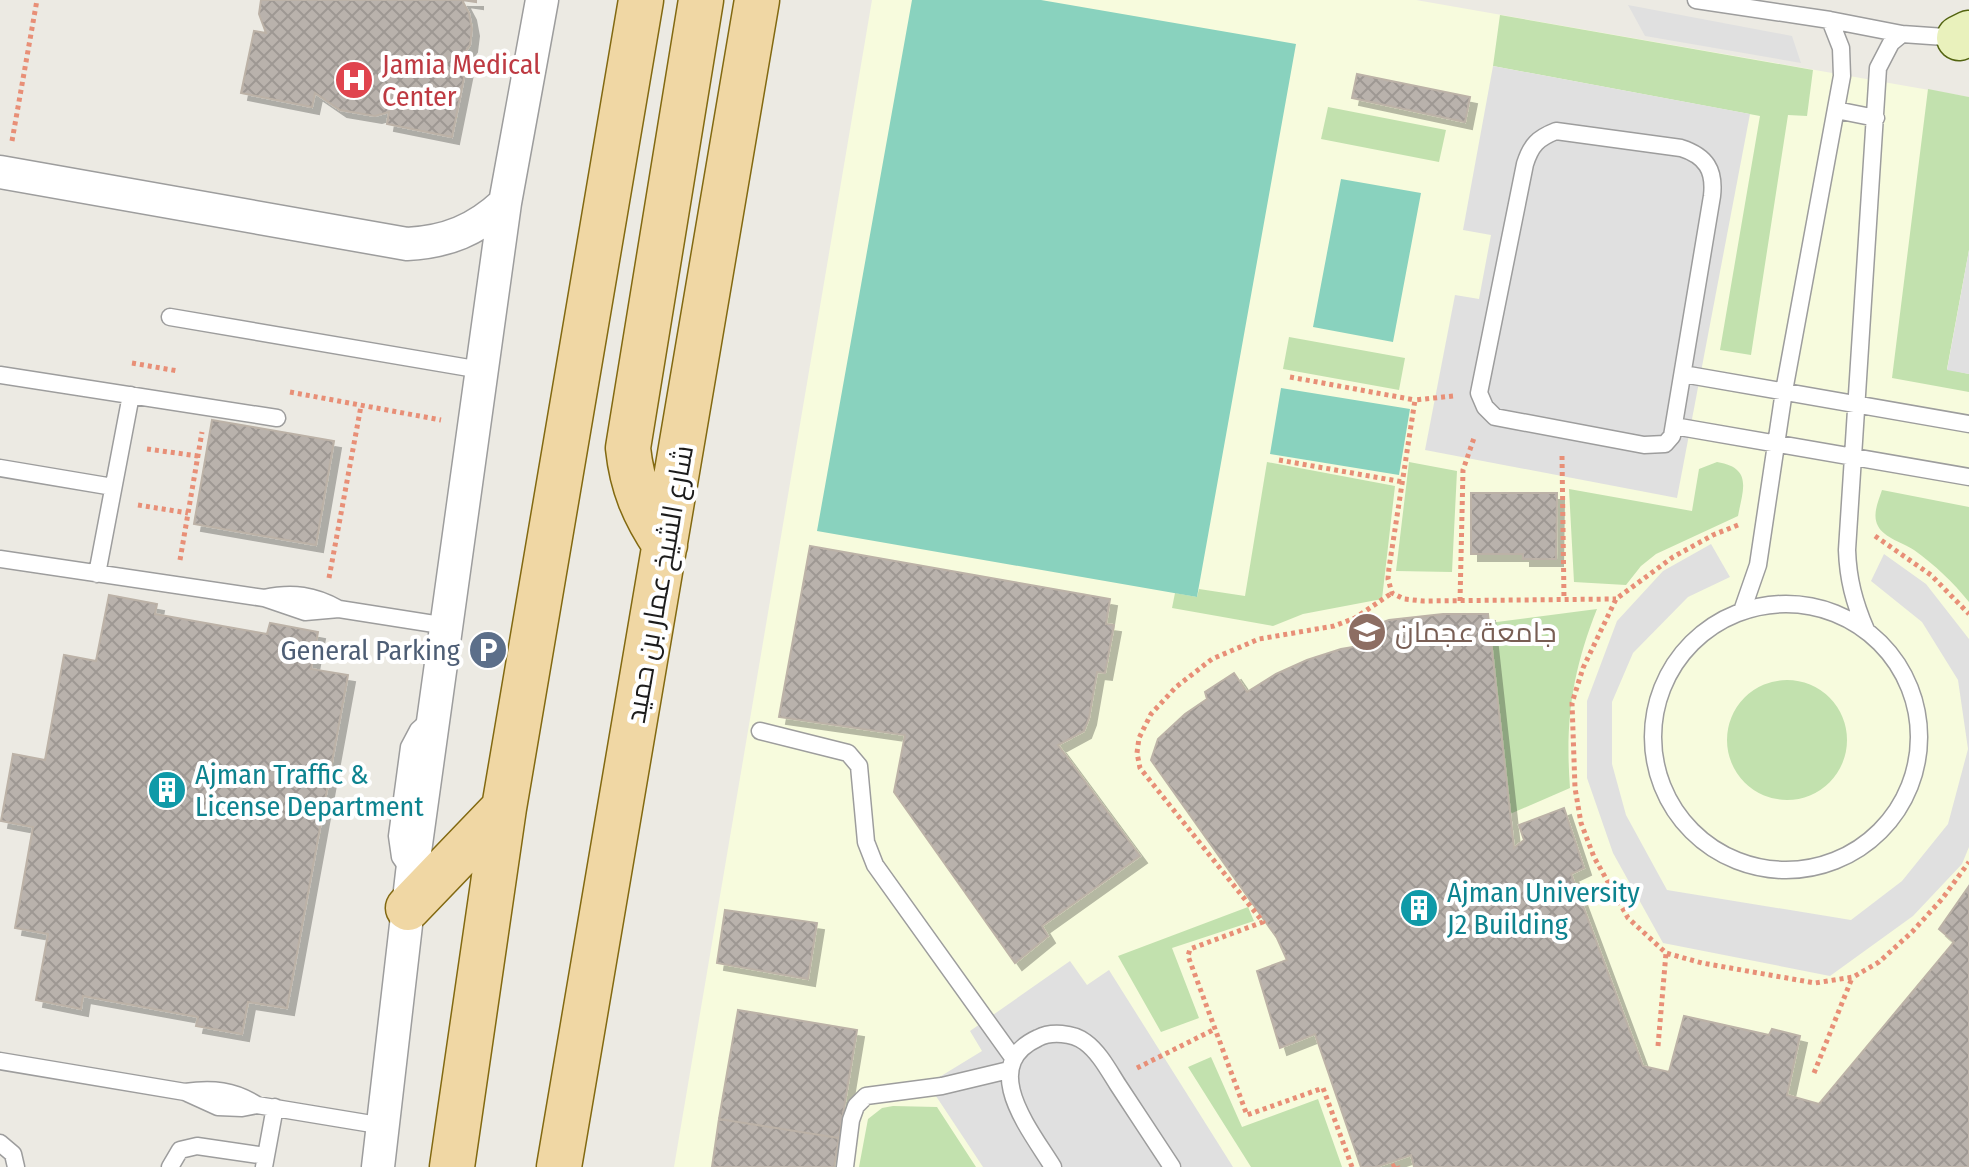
<svg xmlns="http://www.w3.org/2000/svg" width="1969" height="1167" font-family="'Fira Sans Condensed',Cairo,sans-serif">
  <defs>
    <pattern id="building-cross-hatch" width="8" height="8" patternUnits="userSpaceOnUse" patternTransform="scale(2)"><rect width="8" height="8" fill="#b9b2ac"/><path d="M0 0l8 8M0 8l8-8" fill="none" stroke="#9e9893"/></pattern>
    <filter id="shadow"><feDropShadow dx="7" dy="7" stdDeviation="0" flood-color="#0004"/></filter>
  </defs>
  <rect width="100%" height="100%" fill="#eceae3"/>
  <path fill="#f7fbdd" d="M872 0H1416L1969 97V1167H674Z"/>
  <path fill="#c2e1ae" d="M1500 15 1813 70 1807 116 1788 115 1751 355 1720 350 1760 116 1493 66Z
    M1928 89 1969 97V250L1947 369 1969 374V392L1892 378Z
    M1328 107 1446 130 1439 162 1321 139Z
    M1289 337 1405 358 1399 390 1283 369Z
    M1267 462 1395 486 1382 599 1303 614 1273 626 1172 608 1175 593 1197 597 1199 589 1245 596Z
    M1409 462 1457 471 1452 572 1396 571Z
    M1717 462C1753 468 1743 489 1738 516L1656 554 1641 566 1626 585 1574 582 1569 489 1692 511 1699 469Z
    M1882 490 1969 507V602C1953 582 1935 565 1914 550 1904 543 1884 538 1878 526 1872 515 1878 502 1882 490Z
    M1597 609C1572 672 1565 721 1570 788L1510 814 1489 623Z
    M1727 740a60 60 0 1 1 120 0a60 60 0 1 1-120 0Z
    M1248 907 1254 921 1172 948 1199 1018 1161 1032 1118 956Z
    M1211 1057 1242 1127 1318 1099 1342 1167H1251L1188 1067Z
    M893 1106 937 1107 976 1167H859L868 1119 882 1108Z"/>
  <path fill="#89d2be" d="M912 0H1041L1296 44 1197 597 817 531Z
    M1341 179 1421 193 1393 342 1313 327Z
    M1281 388 1410 409 1399 475 1270 454Z"/>
  <path fill="#e0e0e0" d="M1628 5 1792 36 1801 63 1645 36Z
    M1493 66 1750 114 1677 498 1425 450 1455 295 1479 299 1491 235 1463 230Z
    M1969 250V374L1947 370Z
    M1711 544 1730 577 1688 597 1633 653 1612 702V764L1626 815 1667 890 1851 920 1902 881 1948 824 1968 749 1958 680 1922 622 1871 581 1884 554 1926 584 1969 639V847L1962 864 1913 916 1830 976 1663 943 1613 853 1587 778V701L1617 621 1663 571Z
    M1070 961 1087 985 1109 970 1233 1167H983L928 1084 982 1051 970 1031Z"/>
  <path fill="url(#building-cross-hatch)" stroke="#bcb2a7" stroke-width="2" filter="url(#shadow)" d="M261 0H476V2L462 0 469 13 472 29 470 45 455 66 466 68 452 137 387 124 389 112 375 116 340 110 315 93 312 107 241 93 254 31 266 33 259 14Z
    M1357 74 1470 97 1465 122 1352 98Z
    M212 420 334 441 316 545 194 524Z
    M1471 493H1557L1556 559H1523V554H1471Z
    M810 546 1110 599 1106 624 1114 625 1105 673 1097 672 1089 718 1084 731 1058 745 1140 856 1042 926 1048 936 1015 963 894 792 905 735 779 717Z
    M109 595 157 604 155 614 267 634 270 623 318 632 311 669 348 675 287 1008 248 1002 242 1034 196 1026 198 1017 83 996 81 1009 36 1000 48 934 15 928 33 827 1 821 13 754 45 760 64 655 96 661Z
    M1443 614H1488L1514 848 1524 840 1519 825 1564 808 1584 868 1571 874 1643 1066 1669 1072 1684 1016 1769 1035 1772 1029 1800 1036 1787 1095 1819 1104 1954 942 1939 929 1969 886V1167H1414L1411 1155 1376 1167H1361L1315 1034 1280 1048 1257 971 1287 960 1277 938 1151 760 1158 739 1185 714 1207 699 1205 692 1234 673 1247 692 1276 674 1307 660 1341 649 1377 643 1375 625 1389 620Z
    M725 910 817 923 808 979 717 963Z
    M738 1010 857 1030 839 1138 719 1119Z
    M719 1119 839 1138 834 1167H712Z"/>
  <g fill="none" stroke-linecap="round" stroke-linejoin="round">
    <g stroke="#9d9d9d" stroke-width="19">
      <path id="service" d="M1696 0 1830 20 1902 34 1959 38
        M1836 110 1876 118
        M1556 131 1681 148C1706 156 1715 170 1712 196L1672 436 1665 444 1644 445 1495 417 1485 407 1479 393 1525 164C1531 145 1538 138 1556 131Z
        M170 317 481 370
        M1683 374 1969 424
        M0 375 277 418
        M1674 426 1969 477
        M0 468 113 487
        M0 559 264 598 305 612 339 609 447 626
        M97 574 131 395
        M264 598C293 592 314 595 339 609
        M1653 737a133 133 0 1 1 266 0a133 133 0 1 1-266 0Z
        M1742 611 1758 565 1784 391 1842 76 1841 48 1830 20
        M1866 630C1854 602 1848 579 1847 550L1878 68 1891 43 1902 34
        M760 731 848 753 859 766 866 842 875 865 1014 1059
        M409 870 400 857 397 836 409 747 418 730 429 720
        M0 1061 185 1092 218 1107 242 1108 257 1105
        M185 1092C212 1088 234 1090 257 1105L384 1126
        M0 1143 13 1154 16 1167
        M266 1156 275 1107
        M170 1167 180 1150 197 1146 266 1156 264 1167
        M845 1167 851 1120 856 1106 866 1096 942 1086 1009 1070
        M1053 1167C1031 1131 977 1066 1038 1038 1051 1031 1073 1033 1085 1042 1099 1052 1109 1071 1118 1085 1136 1112 1154 1140 1172 1167"/>
    </g>
    <g stroke="#9d9d9d" stroke-width="35">
      <path id="minor" d="M0 172 407 244C447 242 476 230 505 203
        M378 1167 412 873 505 203 542 0"/>
    </g>
    <g stroke="#536411" stroke-width="47">
      <path id="secondary" d="M1959 38 1969 33"/>
    </g>
    <g stroke="#826911" stroke-width="47">
      <path id="primary" d="M665 545C644 514 632 486 628 448L701 0
        M408 908 504 808
        M452 1167 504 808 641 0
        M559 1167 757 0"/>
    </g>
    <path stroke="#e88f77" stroke-width="5" stroke-dasharray="4 4" stroke-linecap="butt" d="M12 141 37 0
      M132 363 178 371
      M1290 377 1415 400
      M290 392 441 420
      M1453 396 1415 400 1389 568 1388 579 1392 593 1404 599 1423 601 1616 599
      M147 449 198 456
      M1562 456 1564 599
      M1279 460 1403 482
      M138 505 188 513
      M1738 525 1713 535 1673 557 1616 599 1583 668 1572 703 1575 788 1581 823 1594 857 1628 918 1666 953 1702 963 1815 983 1853 977 1879 962 1912 932 1942 899 1969 862
      M1875 536 1931 575 1969 614
      M180 560 202 432
      M329 578 361 406
      M1460 601 1463 470 1475 435
      M1658 1046 1666 953
      M1137 1068 1215 1029
      M1814 1073 1852 978
      M1352 1167 1323 1088 1247 1115 1188 956 1190 949 1263 922 1140 768 1137 753 1139 738 1151 714 1176 687 1212 659 1259 639 1334 626 1355 618 1392 593
      M1392 1167 1397 1164 1398 1167"/>
    <use href="#service" stroke="#fff" stroke-width="16"/>
    <use href="#minor" stroke="#fff" stroke-width="32"/>
    <use href="#secondary" stroke="#e9f1bc" stroke-width="44"/>
    <use href="#primary" stroke="#f0d7a4" stroke-width="44"/>
  </g>
  <defs>
    <g id="hospital-disc" transform="scale(2)"><circle r="9.5" fill="#e0444e" stroke="#fff"/><path d="M-5-5h3v3.5h4V-5h3V5h-3V1.5h-4V5h-3Z" fill="#fff"/></g>
    <g id="university-disc" transform="scale(2)"><circle r="9.5" fill="#8d6e63" stroke="#fff"/><path d="M0-5L7-2L0 1L-7-2ZM-4 1L0 2.5L4 1V4Q0 6-4 4Z" fill="#fff"/></g>
    <g id="parking-disc" transform="scale(2)"><circle r="9.5" fill="#5c6f8a" stroke="#fff"/><path d="M-3.5-5.5H1a3.5 3.5 0 0 1 0 7H-1V5.5H-3.5ZM-1-3.4V-.6H.8a1.4 1.4 0 0 0 0-2.8Z" fill="#fff"/></g>
    <g id="building-disc" transform="scale(2)"><circle r="9.5" fill="#0f9aa8" stroke="#fff"/><path d="M-4-6H4V6H1V3H-1V6H-4ZM-2.5-4.3h1.7v1.8h-1.7ZM.8-4.3h1.7v1.8H.8ZM-2.5-1h1.7V.8h-1.7ZM.8-1h1.7V.8H.8Z" fill="#fff"/></g>
  </defs>
  <g fill-rule="evenodd">
    <use href="#hospital-disc" x="354" y="80"/>
    <use href="#university-disc" x="1367" y="632"/>
    <use href="#parking-disc" x="488" y="650"/>
    <use href="#building-disc" x="167" y="790"/>
    <use href="#building-disc" x="1419" y="908"/>
  </g>
  <g text-anchor="middle" stroke-width="8" stroke-linejoin="round" paint-order="stroke">
    <g font-size="28" fill="#be3a42" stroke="#fff" text-anchor="start">
      <text x="382" y="74">Jamia Medical<tspan x="382" dy="32">Center</tspan></text>
    </g>
    <g font-size="28" fill="#1c1c1c" stroke="#fff">
      <text transform="translate(659 584) rotate(-80)" y="10">شارع الشيخ عمار بن حميد</text>
    </g>
    <g font-size="28" fill="#785e54" stroke="#fff" text-anchor="start">
      <text x="1395" y="642">جامعة عجمان</text>
    </g>
    <g font-size="28" fill="#4e5e75" stroke="#fff" text-anchor="end">
      <text x="460" y="660">General Parking</text>
    </g>
    <g font-size="28" fill="#0d838f" stroke="#fff" text-anchor="start">
      <text x="195" y="784">Ajman Traffic &amp;<tspan x="195" dy="32">License Department</tspan></text>
      <text x="1447" y="902">Ajman University<tspan x="1447" dy="32">J2 Building</tspan></text>
    </g>
  </g>
</svg>
